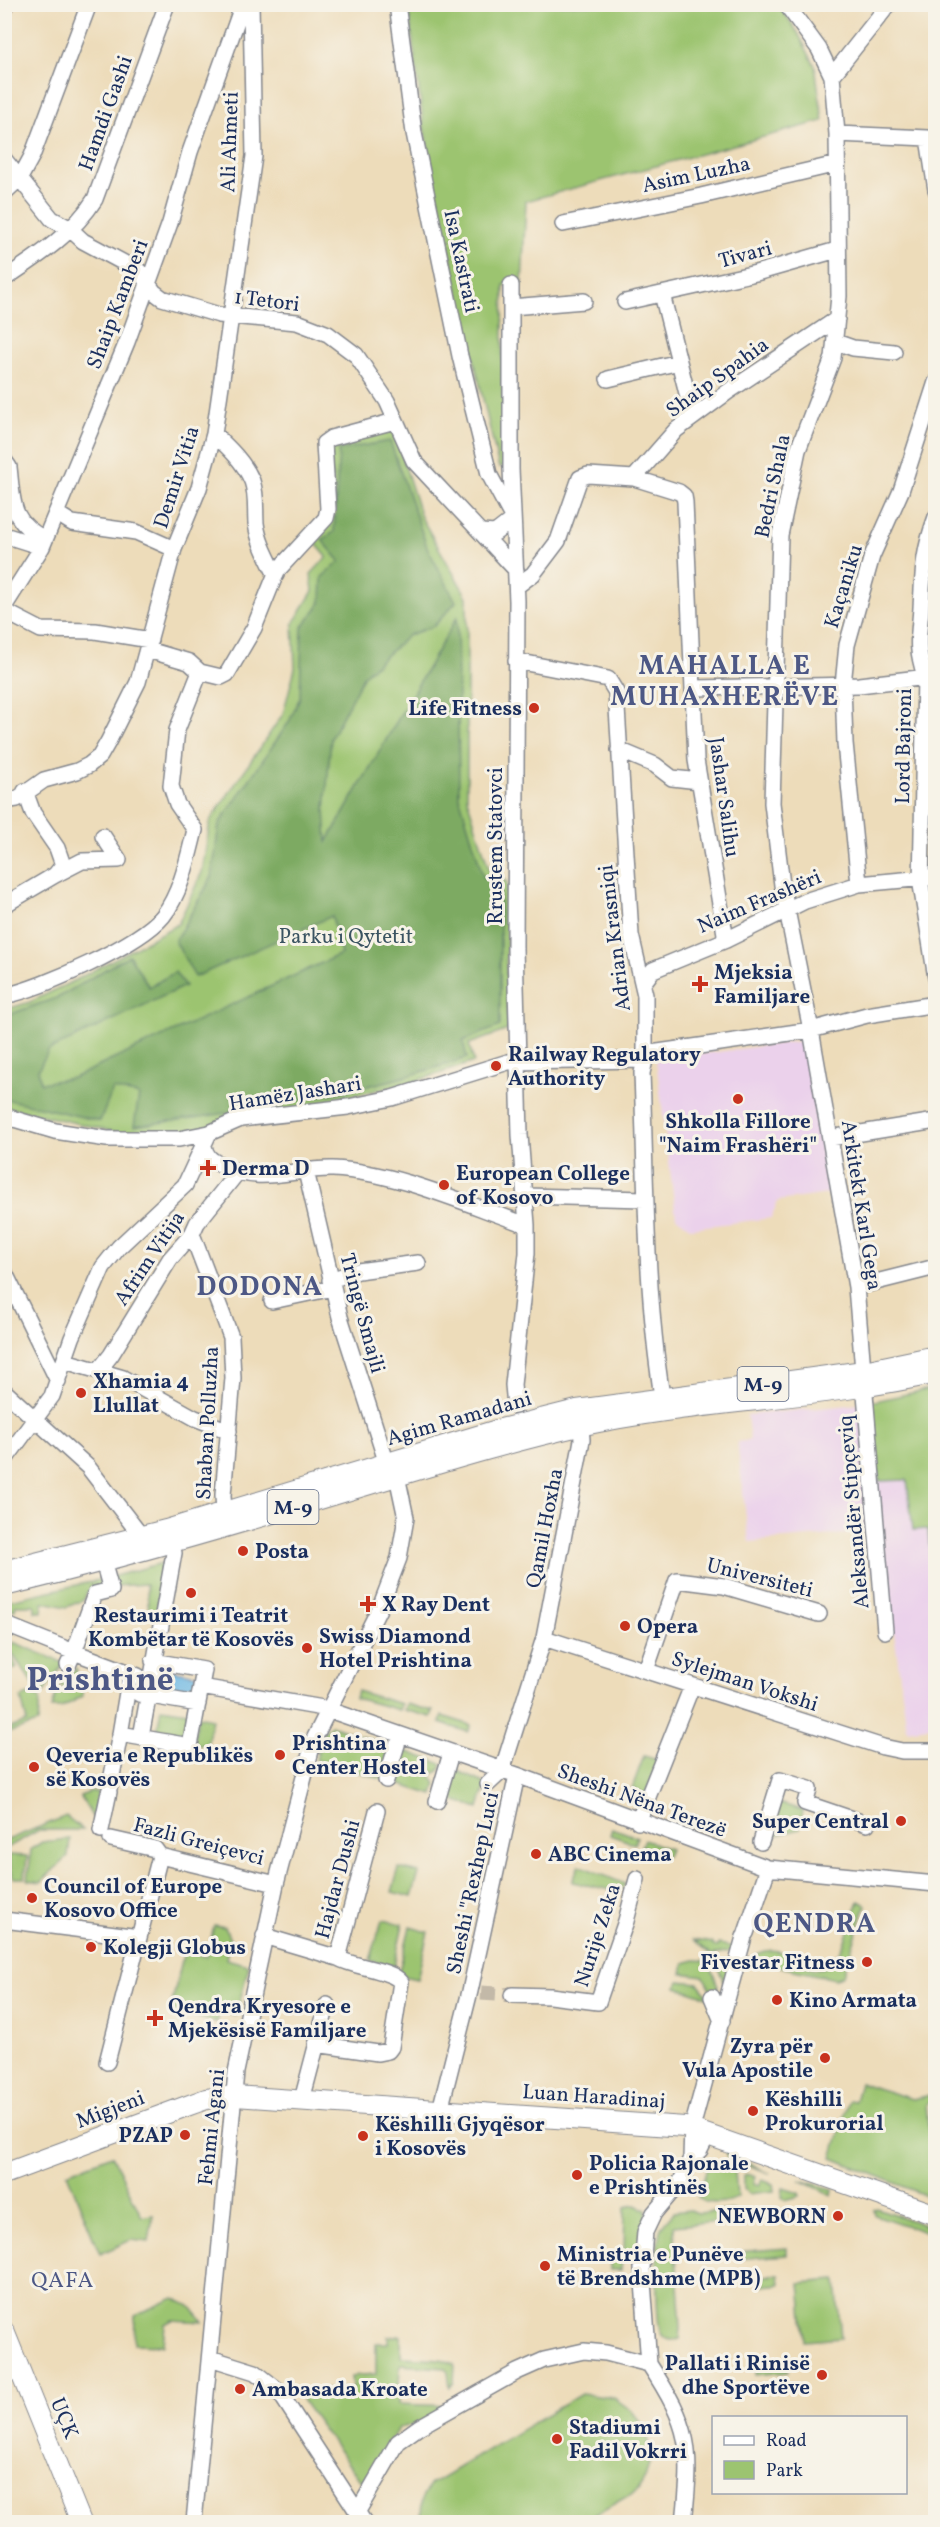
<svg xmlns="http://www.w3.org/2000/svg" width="940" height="2527" font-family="Vollkorn,serif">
  <rect width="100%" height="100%" fill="#f7f3e8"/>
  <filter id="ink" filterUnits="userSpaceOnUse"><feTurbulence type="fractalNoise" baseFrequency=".0167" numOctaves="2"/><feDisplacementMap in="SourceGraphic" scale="12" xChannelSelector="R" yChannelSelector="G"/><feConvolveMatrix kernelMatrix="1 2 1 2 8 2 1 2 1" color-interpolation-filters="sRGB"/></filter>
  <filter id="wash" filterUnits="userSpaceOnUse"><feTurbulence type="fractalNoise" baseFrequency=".008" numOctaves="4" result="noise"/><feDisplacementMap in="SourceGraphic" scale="24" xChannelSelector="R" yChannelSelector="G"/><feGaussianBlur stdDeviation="1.35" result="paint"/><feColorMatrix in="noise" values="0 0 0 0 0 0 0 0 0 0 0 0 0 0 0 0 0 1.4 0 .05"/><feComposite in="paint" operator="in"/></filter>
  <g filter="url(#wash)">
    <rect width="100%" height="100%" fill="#eddcba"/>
    <path fill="#ebd1eb" d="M807 1040 828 1194 778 1201 771 1218 691 1228 676 1217 656 1060Z
      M935 1388V1726L907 1730 894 1632 890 1633 885 1571 871 1572 869 1532 749 1542 737 1442 750 1440 747 1415 861 1404Z"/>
    <path fill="#9cc470" stroke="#5c7a67" stroke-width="1.5" d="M408 5H779L798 33 815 66 823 121 526 201 522 285H504L502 380 505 466 499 468 457 287 424 129Z
      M393 428 421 517 467 597V798L490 872 507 882 506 986 508 1030 469 1044 474 1062 413 1082 200 1130 120 1133 5 1107 4 1010 30 1002 76 980 178 924 202 872 210 821 283 714 295 668 293 624 313 591 311 574 327 557 312 539 335 514 330 456 335 441Z
      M935 1388V1562L931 1563 928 1529 913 1530 907 1480 879 1481 870 1402Z
      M162 1563 157 1613 149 1611 146 1584 114 1586 111 1577Z
      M104 1579 105 1583 98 1589 87 1592 84 1600 67 1607 43 1602 42 1612H35V1605H16L15 1610 5 1608V1601Z
      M13 1642 64 1663 44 1692 35 1687 9 1649Z
      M5 1644 17 1668 5 1672 4 1644Z
      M76 1668 83 1696 61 1708H52L58 1688 64 1692 66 1688 60 1685Z
      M357 1691 401 1704 399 1710 355 1698Z
      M31 1694 40 1698 38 1723 5 1734V1730L27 1722 21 1698Z
      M406 1704 433 1711 431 1717 404 1710Z
      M161 1708 194 1713 189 1743 156 1738Z
      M198 1716 212 1719 207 1746 193 1744Z
      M442 1716 471 1725 468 1732 440 1723Z
      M331 1725 389 1746 382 1779 316 1760 323 1732Z
      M405 1751 442 1764 440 1770 431 1775 436 1784 433 1795 392 1782 400 1753Z
      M644 1756 658 1760 646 1794 632 1788Z
      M449 1767 486 1784 479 1808 442 1797Z
      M91 1792H98L93 1818 80 1796Z
      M774 1802 803 1810 800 1829 762 1839Z
      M66 1816 83 1830H39L5 1849V1841Z
      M612 1828 637 1837 635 1844 610 1835Z
      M70 1839 68 1856 41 1882 28 1880 31 1849 42 1842Z
      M644 1840 670 1849 667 1856 641 1847Z
      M8 1855 27 1856 25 1878H13Z
      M579 1865 625 1884 620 1892 572 1882Z
      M399 1868 419 1873 412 1897 392 1892Z
      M859 1901 866 1905 843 1975 835 1979 749 1960C788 1926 807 1994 835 1958 848 1942 850 1920 859 1901Z
      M382 1920 403 1924 394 1966 370 1961Z
      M214 1925 225 1927 230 1940 226 1959 249 1965 236 2016 220 2012 217 2022 170 2011 184 1952 207 1957Z
      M410 1927 428 1932 417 1979 398 1975Z
      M694 1940 713 1943V1946L718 1947 719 1944 735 1947V1950L712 1955Z
      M732 1959 724 1981 715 1962Z
      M695 1960 709 1961 718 1986 714 1996 703 1976 682 1973 684 1963Z
      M679 1981 698 1983 710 1998 677 1987Z
      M860 2083 912 2099 935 2094V2100L926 2104 935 2199 832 2158 849 2100 855 2101Z
      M726 2151 770 2174 729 2159Z
      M112 2155 142 2217 153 2215 149 2242 131 2240 100 2254 67 2173Z
      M716 2162 735 2171 737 2197C728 2204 706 2205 697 2198L707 2168Z
      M747 2174 756 2177 754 2183 759 2185 762 2180 773 2184 774 2191 748 2194 744 2189V2175Z
      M800 2180 833 2189 832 2195Z
      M783 2188 799 2193 800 2196 785 2200 782 2197Z
      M636 2205 646 2210C647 2228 643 2248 630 2260L622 2259 621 2270H610V2253H624L625 2207Z
      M877 2208 932 2228 925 2232 875 2215 874 2209Z
      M690 2210 698 2213 734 2210 739 2214 740 2220 674 2226 681 2328 680 2339C673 2341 667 2341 662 2335 655 2327 656 2245 660 2231 661 2224 669 2218 674 2212Z
      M787 2248V2255L735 2259V2252Z
      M779 2275 780 2284 764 2286 763 2276Z
      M836 2280 841 2338 805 2341 800 2283Z
      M174 2298 190 2306 203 2322 172 2320 165 2324 163 2345 134 2344 135 2315Z
      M388 2336H401V2357L441 2359 455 2364 454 2383 450 2387 448 2371 445 2368 400 2365 398 2404 451 2406 424 2422 398 2428 381 2459 362 2483 296 2392 352 2388 351 2376 376 2374V2343H388Z
      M787 2367 788 2372 755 2375 757 2369Z
      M581 2394 614 2398 631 2410 642 2424 648 2441 649 2463 645 2478 638 2490 583 2522H420L423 2495 431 2484Z"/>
    <path fill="#7daa62" stroke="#4c6c60" stroke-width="1.5" d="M390 441 427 547 456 602 434 626 409 635 364 675 331 738 325 810 327 842 457 617 459 796 483 876 500 886V1026L463 1041 467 1058C359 1094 246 1112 134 1126L139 1095 113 1089 100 1121 5 1099V1016L59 997 129 955 149 987 175 972 185 986 49 1050 38 1070 41 1083 73 1078 341 954 332 916 195 977 175 941 212 877 219 824 289 722 300 697 302 628 321 602 322 577 340 561 322 540 334 532 339 450Z"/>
    <path fill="#6bb7e4" stroke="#4373a1" stroke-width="1.5" d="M165 1669 198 1675 194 1697 161 1691Z"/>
  </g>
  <g filter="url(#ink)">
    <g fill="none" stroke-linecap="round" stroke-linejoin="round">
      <path stroke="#c3b9a8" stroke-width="15" stroke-dasharray="15 8" stroke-linecap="butt" d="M481 1993 512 1995"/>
      <g stroke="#84868c" stroke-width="18">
        <path id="minor" d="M397 4 414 133 460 356 489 474 511 515
          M786 4 819 49 832 76 837 134 839 296 833 358 798 450 780 535 772 803 782 885 811 1030 856 1287 885 1631
          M4 9 6 4
          M832 76 889 4
          M837 134 928 138 936 190
          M4 159 52 219 69 228 83 241 139 271 154 292 162 298 219 315 297 322 328 334 356 355 387 401 414 461 516 570
          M4 193 20 178 32 156 89 4
          M563 224 701 196 837 164
          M4 279C37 257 74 233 95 199L167 4
          M511 285V469L517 601 515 948 520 1135 527 1225V1253L513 1385 515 1406
          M662 294 693 417
          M625 302 756 273 837 250
          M511 307 584 301
          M836 342 853 348 894 352
          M608 379 679 362
          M214 434C229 448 244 462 252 481 257 495 255 508 256 523 258 541 268 559 276 575
          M4 460 9 467C13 502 10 522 45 539
          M634 478 679 492 684 496 685 502 696 760 726 940
          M56 513 72 523 136 532 174 549
          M936 517C923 552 923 571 921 608 919 638 915 645 925 676L921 885 936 978
          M481 532 495 533 513 519
          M4 535 42 547
          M517 586 533 574 558 541 580 478 588 475 634 478 676 430 729 391 837 319
          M4 607 42 547 127 342 170 223 190 152 243 4
          M4 611 41 630 95 631 150 640
          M148 650 189 662 200 672
          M516 661 608 679 616 692 631 935 645 995V1060L642 1073C646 1180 645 1289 662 1396
          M200 672 221 677 227 674 254 628 277 571 326 518 328 509 324 443 331 438 395 421
          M694 688 859 685 936 676
          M619 750 655 765 672 778 699 781
          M4 801 17 799 44 780 77 771 89 765 100 756 108 742 138 682 174 549 199 488 214 434 254 156 251 4
          M55 875 82 861 119 860 103 836
          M859 884 845 743 843 685 847 645 872 556 901 491 936 382
          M4 905 55 875 63 865 57 848 33 813 25 791
          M644 982 653 970 726 940 805 901 859 884 936 877
          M4 996C42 988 139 945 163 916 181 893 188 858 195 830L177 804 171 786 177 730 200 672
          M644 1054 811 1030 867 1015 936 1004
          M4 1116 55 1131 107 1139H179L209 1133 241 1119 348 1107 392 1098 508 1062 645 1060
          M830 1138 936 1121
          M204 1146C206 1157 211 1160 221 1165 261 1186 292 1168 333 1169 397 1172 466 1204 527 1225
          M306 1171 340 1317 387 1464
          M525 1196 645 1199
          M192 1234 231 1337 233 1378 223 1495 224 1513
          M4 1271 58 1381
          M330 1280 358 1271 418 1263
          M856 1287 936 1267
          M272 1301 333 1288
          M65 1361 123 1378 195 1418 229 1431
          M99 1370 111 1355 170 1259 192 1234 197 1223 237 1173
          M4 1391 88 1467 142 1537
          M4 1461 52 1396 72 1338 103 1267 119 1247 185 1185 209 1133
          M106 1572 111 1590 95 1594 74 1652 138 1676
          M4 1624 74 1652 68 1665
          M544 1638 883 1747 902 1751H936
          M646 1670 677 1580 724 1586 819 1614
          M130 1675 120 1734 190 1746 204 1670 153 1661
          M201 1687 323 1708 517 1775 768 1868 936 1884
          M139 1694 198 1704
          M141 1737 174 1553
          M386 1780 400 1735
          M488 1784 502 1771 544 1638 582 1440 581 1426
          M110 1786 119 1739
          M437 1801 451 1753
          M638 1822 692 1686
          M101 1830 109 1792
          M111 1839 155 1849 160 1856 276 1884
          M761 1842 780 1780 809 1789 805 1803 867 1824
          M4 1920 139 1937
          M746 1933 768 1868
          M264 1936 338 1958
          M512 1995 550 1996 598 2002 626 1921 637 1879
          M712 1997 722 2021
          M316 2044 378 2053 388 2051 391 2047 401 1982C391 1969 355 1968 338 1958L377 1811
          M107 2062 160 1856
          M302 2100 327 2005
          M440 2110 470 1991 517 1775
          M691 2158 692 2128 744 1937
          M210 2358 255 2372 278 2390 364 2522
          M649 2364 642 2268 645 2232 654 2213 681 2181 691 2158 700 2150 708 2134
          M649 2364C691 2428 692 2448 684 2522
          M358 2511 398 2442 419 2427 517 2372 544 2360 584 2351 606 2353 649 2364
          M194 2522 236 2072 276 1884 314 1739 381 1605 399 1558 406 1518 397 1476"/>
      </g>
      <g stroke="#84868c" stroke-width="22">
        <path id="major" d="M4 1571 166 1530 497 1430 577 1410 864 1371 936 1356
          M4 1586C118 1559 231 1526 343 1492 421 1469 499 1444 579 1426 696 1400 818 1400 936 1373
          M4 2174 184 2107 206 2099 235 2096 685 2127 936 2215
          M4 2331 81 2522"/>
      </g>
      <use href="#minor" stroke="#fff" stroke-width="15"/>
      <use href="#major" stroke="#fff" stroke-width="20"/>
    </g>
  </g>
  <g fill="#c8321e" stroke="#f7f3e8" stroke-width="2">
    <circle cx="534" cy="708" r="6"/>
    <path d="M697 975h6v6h6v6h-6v6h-6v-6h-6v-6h6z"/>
    <circle cx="496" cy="1066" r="6"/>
    <circle cx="738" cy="1099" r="6"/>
    <path d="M205 1159h6v6h6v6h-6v6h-6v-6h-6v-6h6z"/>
    <circle cx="444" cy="1185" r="6"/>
    <circle cx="81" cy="1393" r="6"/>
    <circle cx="243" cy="1551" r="6"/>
    <circle cx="191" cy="1593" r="6"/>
    <path d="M365 1595h6v6h6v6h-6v6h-6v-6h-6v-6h6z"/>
    <circle cx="625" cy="1626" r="6"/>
    <circle cx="307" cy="1648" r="6"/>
    <circle cx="280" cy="1755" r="6"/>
    <circle cx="34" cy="1767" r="6"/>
    <circle cx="901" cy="1821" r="6"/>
    <circle cx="536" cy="1854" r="6"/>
    <circle cx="32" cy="1898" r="6"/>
    <circle cx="91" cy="1947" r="6"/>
    <circle cx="867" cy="1962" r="6"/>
    <circle cx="777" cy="2000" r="6"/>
    <path d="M152 2009h6v6h6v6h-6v6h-6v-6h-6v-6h6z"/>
    <circle cx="825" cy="2058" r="6"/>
    <circle cx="753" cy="2111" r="6"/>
    <circle cx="185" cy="2135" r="6"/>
    <circle cx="363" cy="2136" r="6"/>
    <circle cx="577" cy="2175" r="6"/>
    <circle cx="838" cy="2216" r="6"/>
    <circle cx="545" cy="2266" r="6"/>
    <circle cx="822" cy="2375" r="6"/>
    <circle cx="240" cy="2389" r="6"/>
    <circle cx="557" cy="2439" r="6"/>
  </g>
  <g text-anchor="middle" stroke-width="6" stroke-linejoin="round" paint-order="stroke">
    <g fill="#f7f3e8" stroke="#5d6a87" stroke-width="1.5">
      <rect x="737.5" y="1367" width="51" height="34" rx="4.5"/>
      <rect x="267.5" y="1490" width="51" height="34" rx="4.5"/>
    </g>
    <g font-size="20" font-weight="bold" fill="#1b2f5e">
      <text x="763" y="1391">M-9</text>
      <text x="293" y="1514">M-9</text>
    </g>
    <g font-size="21" fill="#1b2f5e" stroke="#f7f3e8">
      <text transform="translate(105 113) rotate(-70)" y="7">Hamdi Gashi</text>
      <text transform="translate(229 142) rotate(-88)" y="7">Ali Ahmeti</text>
      <text transform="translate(696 174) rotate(-12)" y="7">Asim Luzha</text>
      <text transform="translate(745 254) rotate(-15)" y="7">Tivari</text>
      <text transform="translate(462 261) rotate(78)" y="7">Isa Kastrati</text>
      <text transform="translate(267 300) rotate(7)" y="7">1 Tetori</text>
      <text transform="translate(117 304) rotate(-69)" y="7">Shaip Kamberi</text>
      <text transform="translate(717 377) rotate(-36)" y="7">Shaip Spahia</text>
      <text transform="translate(176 477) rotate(-72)" y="7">Demir Vitia</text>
      <text transform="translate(772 486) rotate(-78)" y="7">Bedri Shala</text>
      <text transform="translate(843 586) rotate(-73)" y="7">Kaçaniku</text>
      <text transform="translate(903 746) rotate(-89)" y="7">Lord Bajroni</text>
      <text transform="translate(725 797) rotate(82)" y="7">Jashar Salihu</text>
      <text transform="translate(495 846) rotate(-90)" y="7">Rrustem Statovci</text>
      <text transform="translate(759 901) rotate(-23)" y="7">Naim Frashëri</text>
      <text transform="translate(614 938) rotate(-97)" y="7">Adrian Krasniqi</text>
      <text transform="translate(295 1093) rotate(-9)" y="7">Hamëz Jashari</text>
      <text transform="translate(862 1205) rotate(81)" y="7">Arkitekt Karl Gega</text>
      <text transform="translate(149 1258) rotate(-56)" y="7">Afrim Vitija</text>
      <text transform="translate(363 1313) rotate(75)" y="7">Tringë Smajli</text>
      <text transform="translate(459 1418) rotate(-16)" y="7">Agim Ramadani</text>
      <text transform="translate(207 1423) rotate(-87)" y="7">Shaban Polluzha</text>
      <text transform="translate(853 1512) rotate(-95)" y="7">Aleksandër Stipçeviq</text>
      <text transform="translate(544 1528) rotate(-79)" y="7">Qamil Hoxha</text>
      <text transform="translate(760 1577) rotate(14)" y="7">Universiteti</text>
      <text transform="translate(745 1681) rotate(18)" y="7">Sylejman Vokshi</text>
      <text transform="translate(642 1800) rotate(20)" y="7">Sheshi Nëna Terezë</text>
      <text transform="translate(199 1841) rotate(15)" y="7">Fazli Greiçevci</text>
      <text transform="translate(337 1879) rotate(-75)" y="7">Hajdar Dushi</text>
      <text transform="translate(473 1879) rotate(-78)" y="7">Sheshi "Rexhep Luci"</text>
      <text transform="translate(597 1935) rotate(-72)" y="7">Nurije Zeka</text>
      <text transform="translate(594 2096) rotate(4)" y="7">Luan Haradinaj</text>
      <text transform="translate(110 2109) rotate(-21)" y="7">Migjeni</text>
      <text transform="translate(211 2127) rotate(-84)" y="7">Fehmi Agani</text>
      <text transform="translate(65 2418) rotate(68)" y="7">UÇK</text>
    </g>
    <g font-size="21" font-weight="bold" fill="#1b2f5e" stroke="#f7f3e8" text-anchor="start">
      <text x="522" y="715" text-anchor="end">Life Fitness</text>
      <text x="714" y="979">Mjeksia<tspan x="714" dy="24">Familjare</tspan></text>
      <text x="508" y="1061">Railway Regulatory<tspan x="508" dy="24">Authority</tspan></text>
      <text x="738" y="1128" text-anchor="middle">Shkolla Fillore<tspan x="738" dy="24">"Naim Frashëri"</tspan></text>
      <text x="222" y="1175">Derma D</text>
      <text x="456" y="1180">European College<tspan x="456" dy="24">of Kosovo</tspan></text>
      <text x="93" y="1388">Xhamia 4<tspan x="93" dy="24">Llullat</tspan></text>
      <text x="255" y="1558">Posta</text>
      <text x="382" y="1611">X Ray Dent</text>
      <text x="191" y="1622" text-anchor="middle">Restaurimi i Teatrit<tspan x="191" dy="24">Kombëtar të Kosovës</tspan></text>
      <text x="637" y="1633">Opera</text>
      <text x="319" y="1643">Swiss Diamond<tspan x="319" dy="24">Hotel Prishtina</tspan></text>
      <text x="292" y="1750">Prishtina<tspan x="292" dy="24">Center Hostel</tspan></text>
      <text x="46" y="1762">Qeveria e Republikës<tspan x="46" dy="24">së Kosovës</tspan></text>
      <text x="889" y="1828" text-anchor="end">Super Central</text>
      <text x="548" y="1861">ABC Cinema</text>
      <text x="44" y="1893">Council of Europe<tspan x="44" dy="24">Kosovo Office</tspan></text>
      <text x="103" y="1954">Kolegji Globus</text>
      <text x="855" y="1969" text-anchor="end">Fivestar Fitness</text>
      <text x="789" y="2007">Kino Armata</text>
      <text x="168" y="2013">Qendra Kryesore e<tspan x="168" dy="24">Mjekësisë Familjare</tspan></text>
      <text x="813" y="2053" text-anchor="end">Zyra për<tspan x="813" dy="24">Vula Apostile</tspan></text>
      <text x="765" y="2106">Këshilli<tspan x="765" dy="24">Prokurorial</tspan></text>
      <text x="375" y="2131">Këshilli Gjyqësor<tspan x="375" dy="24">i Kosovës</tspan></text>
      <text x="173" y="2142" text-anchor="end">PZAP</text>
      <text x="589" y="2170">Policia Rajonale<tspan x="589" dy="24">e Prishtinës</tspan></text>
      <text x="826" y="2223" text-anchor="end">NEWBORN</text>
      <text x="557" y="2261">Ministria e Punëve<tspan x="557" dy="24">të Brendshme (MPB)</tspan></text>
      <text x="810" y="2370" text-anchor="end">Pallati i Rinisë<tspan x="810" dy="24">dhe Sportëve</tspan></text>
      <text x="252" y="2396">Ambasada Kroate</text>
      <text x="569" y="2434">Stadiumi<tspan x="569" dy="24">Fadil Vokrri</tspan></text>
    </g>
    <g font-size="21" fill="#3b5462" stroke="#f7f3e8">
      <text x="346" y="943">Parku i Qytetit</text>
    </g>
    <g font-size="22" letter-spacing="1.5" fill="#4d5885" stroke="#f7f3e8">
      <text x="63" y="2287">QAFA</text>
    </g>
    <g font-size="27" font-weight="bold" letter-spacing="1.5" fill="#4d5885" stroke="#f7f3e8">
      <text x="725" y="674">MAHALLA E<tspan x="725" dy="31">MUHAXHERËVE</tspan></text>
      <text x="260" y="1295">DODONA</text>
      <text x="815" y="1932">QENDRA</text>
    </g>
    <g font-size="33" font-weight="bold" fill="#4d5885" stroke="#f7f3e8">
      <text x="100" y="1690">Prishtinë</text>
    </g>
  </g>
  <rect width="940" height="2527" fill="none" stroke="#f7f3e8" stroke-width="24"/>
  <rect x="712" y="2416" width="195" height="78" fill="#f7f3e8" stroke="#9fa5b1" stroke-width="1.5"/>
  <rect x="724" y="2436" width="30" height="9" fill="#ffffff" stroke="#9fa5b1" stroke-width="1.5"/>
  <text x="766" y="2446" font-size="18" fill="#1b2f5e">Road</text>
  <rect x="724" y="2461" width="30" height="18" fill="#9cc470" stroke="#9fa5b1" stroke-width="1.5"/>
  <text x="766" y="2476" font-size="18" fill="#1b2f5e">Park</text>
</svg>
